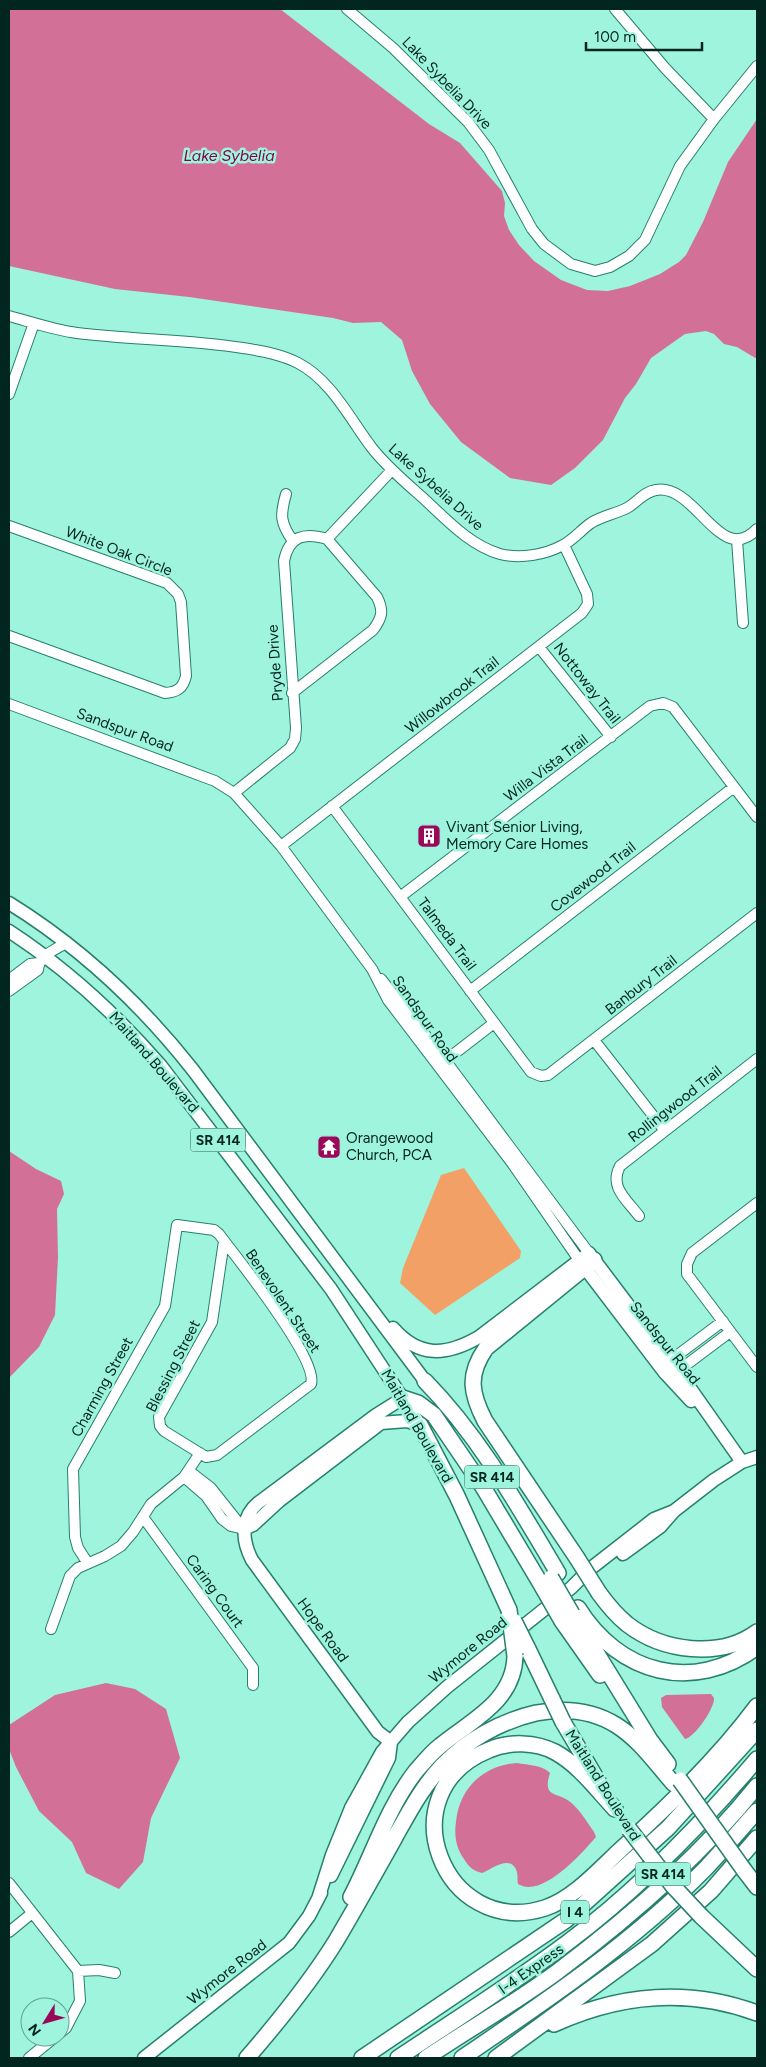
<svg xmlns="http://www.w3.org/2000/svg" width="766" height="2067" font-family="Figtree,sans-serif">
  <rect width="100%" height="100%" fill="#9ff4dd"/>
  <path fill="#f2a065" d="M464 1168 521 1251 520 1258 435 1315 400 1283 403 1268 441 1175Z"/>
  <path fill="#d37098" d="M9 9H280L429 124 460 143 502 191 505 203 504 216 509 230 519 245 534 261 561 280 587 290 608 291 630 286 660 274 679 262 686 255 703 222 728 162 757 119V359L737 347 724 344 714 334 706 331 685 334 651 358 636 384 625 398 603 440 575 468 551 485 510 478 461 442 430 404 412 371 402 340 381 322 353 323 333 318 189 297 115 289 9 266Z
    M9 1151 36 1169 61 1181 64 1194 57 1209 58 1257 55 1315 39 1347 9 1378Z
    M106 1683 135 1689 166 1709 180 1758 151 1818 143 1862 119 1889 86 1873 72 1842 39 1811 16 1767 9 1749V1725L55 1695Z
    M711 1694 714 1698C715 1708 694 1738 685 1739L662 1707 661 1698 666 1695Z
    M517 1763C528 1765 542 1765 550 1773 542 1798 557 1792 569 1801 579 1808 587 1822 594 1832L596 1837C582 1853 542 1899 518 1884 517 1880 518 1876 517 1872 511 1853 492 1869 482 1873 473 1871 468 1866 464 1859 456 1848 454 1835 456 1822 459 1788 484 1765 517 1763Z"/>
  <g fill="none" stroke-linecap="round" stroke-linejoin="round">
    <g stroke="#26806d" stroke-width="12">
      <path id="minor" d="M347 9 393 48 468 122 489 150 532 229 544 244 571 264 595 271 610 267 629 256 645 240 680 166 714 119 757 66
        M615 9 665 68 714 119
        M9 316C31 322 54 330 77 333 132 340 188 339 243 348 261 351 281 354 298 363 331 380 350 419 372 448 387 467 405 482 422 497 445 518 469 545 500 554 520 559 545 555 563 545 573 540 581 530 591 523 602 516 615 514 627 508 638 502 643 492 656 490 696 483 720 568 757 529
        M9 394 34 323
        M286 494C280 515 280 523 293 541
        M9 526 167 583 178 594 181 602 186 676C183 688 178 692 165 693L9 636
        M327 539 392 470
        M737 540 743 623
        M539 647 611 737
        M292 693 373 630C382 618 384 611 377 597L327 539
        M9 704 215 781 234 793 281 846 372 969 388 1000 512 1163 579 1260
        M234 793 290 748 295 739 296 728 284 561C289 536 304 532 327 539
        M332 806 531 1072 541 1076 548 1075 757 913
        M281 846 582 613 588 604 587 594 564 545
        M400 897 650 706 663 703 673 707 757 817
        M381 979 445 1060 589 1253
        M9 980 30 964 39 963
        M9 991 38 970C39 955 55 950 66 943
        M470 991 734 787
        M594 1040 665 1131
        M441 1064 494 1023
        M757 1203 692 1253 687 1264V1274L757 1367
        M639 1216C626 1199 609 1187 620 1166L757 1059
        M668 1367 671 1360 723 1321
        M671 1372 678 1371 730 1332
        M189 1471 211 1488 242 1527
        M184 1477 206 1496 222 1519 231 1526 244 1529
        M143 1517 253 1668V1685
        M87 1562 78 1548 75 1537 73 1469 165 1306 177 1225 214 1230 219 1234C236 1257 319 1359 311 1384L217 1455 206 1457 164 1431 160 1426 159 1417 212 1322 224 1241
        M51 1629 70 1576 78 1568 105 1556 121 1546 133 1532 151 1504 184 1477 200 1453
        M9 1883 78 1971 80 2001 66 2028 60 2033
        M9 1932 31 1914
        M78 1971 99 1970 115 1973
        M29 2058 55 2037"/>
    </g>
    <g stroke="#26806d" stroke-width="15">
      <path id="major" d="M9 903C80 947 141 1004 193 1070L425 1381
        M9 931C67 969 116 1014 161 1066L331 1289 420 1425
        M579 1260 665 1373 691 1401
        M393 1328C419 1358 446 1356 479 1337L589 1253 678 1371 742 1462
        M244 1529 253 1525 279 1501 381 1423 407 1421 420 1425
        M623 1554 660 1527 674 1511 714 1480 742 1462 757 1457
        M391 1742 378 1732 252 1560C242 1541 240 1518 258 1503L376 1415 403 1398
        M331 1876 389 1758 391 1742
        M318 1899 332 1855 351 1808 382 1752 408 1722 447 1687 571 1588 590 1569 654 1519 674 1511
        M144 2058 289 1943 309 1916 321 1893"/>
    </g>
    <g stroke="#26806d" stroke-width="18">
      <path id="highway" d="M425 1381C480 1437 518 1506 558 1573
        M403 1398 418 1403 434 1415 483 1487 542 1586
        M420 1425 457 1496 509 1610
        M577 1558 485 1421C471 1394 467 1375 486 1348L594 1260
        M599 1593C607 1604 616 1615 627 1624 663 1652 720 1659 757 1632
        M578 1608C619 1674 693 1694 757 1647
        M562 1621 600 1675
        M578 1623 650 1740 668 1764
        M527 1647 552 1699
        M563 1722 599 1783
        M615 1809C597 1790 579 1765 555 1752 536 1742 509 1741 489 1750 385 1792 444 1940 545 1908 572 1899 596 1873 617 1853 667 1807 716 1761 757 1706
        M744 1870 757 1887
        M351 1897C373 1855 387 1808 416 1771 423 1763 431 1753 440 1746 470 1721 514 1702 515 1656
        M701 1916 757 1969
        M554 2024C620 1994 689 1988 757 2013
        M247 2058C279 2021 310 1983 336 1941 356 1907 375 1873 394 1839 408 1814 422 1787 442 1766 467 1740 501 1721 536 1713 563 1708 592 1710 616 1725 640 1740 656 1764 674 1784
        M362 2058 566 1920 668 1828 757 1730
        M398 2058C455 2020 512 1984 567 1943 638 1890 700 1826 757 1759
        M426 2058C469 2029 515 2003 557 1972 629 1918 700 1857 757 1786
        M462 2058C546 2001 632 1943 704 1870 722 1851 740 1830 757 1811
        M496 2058 652 1944 711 1891 757 1838"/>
    </g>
    <use href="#minor" stroke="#fff" stroke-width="10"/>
    <use href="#major" stroke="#fff" stroke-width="12"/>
    <use href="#highway" stroke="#fff" stroke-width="15"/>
    <g stroke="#26806d" stroke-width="18" stroke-linecap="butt">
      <path id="highway-bridge" d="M577 1558 599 1593
        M551 1578 572 1614
        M542 1586 562 1621
        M509 1610 515 1656
        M514 1621 527 1647
        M552 1699 563 1722
        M680 1780 744 1870
        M629 1829 673 1886 701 1916"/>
    </g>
    <use href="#highway-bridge" stroke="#fff" stroke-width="15"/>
  </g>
  <defs>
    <g id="building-square" transform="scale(1.25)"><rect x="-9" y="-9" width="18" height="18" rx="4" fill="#9a0859" stroke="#9ff4dd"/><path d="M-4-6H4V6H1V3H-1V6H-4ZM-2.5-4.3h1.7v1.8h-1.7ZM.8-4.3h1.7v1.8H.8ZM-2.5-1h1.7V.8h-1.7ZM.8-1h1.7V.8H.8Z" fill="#fff"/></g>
    <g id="temple-square" transform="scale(1.25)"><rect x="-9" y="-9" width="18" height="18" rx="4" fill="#9a0859" stroke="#9ff4dd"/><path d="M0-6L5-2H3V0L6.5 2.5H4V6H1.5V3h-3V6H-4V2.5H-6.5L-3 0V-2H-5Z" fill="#fff"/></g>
  </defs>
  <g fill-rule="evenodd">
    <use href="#building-square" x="429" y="836"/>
    <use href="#temple-square" x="329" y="1147"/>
  </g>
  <g text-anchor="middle" stroke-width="5" stroke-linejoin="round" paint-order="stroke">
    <g fill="#9ff4dd" stroke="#306458" stroke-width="1">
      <rect x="190.5" y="1128.5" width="55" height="23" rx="4"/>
      <rect x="464.5" y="1465.5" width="55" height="23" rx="4"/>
      <rect x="635.5" y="1862.5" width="55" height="23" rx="4"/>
      <rect x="561" y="1900.5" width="28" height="23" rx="4"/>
    </g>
    <g font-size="14" font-weight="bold" fill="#01261f">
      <text x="218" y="1145">SR 414</text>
      <text x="492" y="1482">SR 414</text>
      <text x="663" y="1879">SR 414</text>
      <text x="575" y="1917">I 4</text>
    </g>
    <g font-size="15" fill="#01261f" stroke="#9ff4dd">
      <text transform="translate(447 83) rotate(46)" y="5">Lake Sybelia Drive</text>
      <text transform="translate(436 487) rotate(42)" y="5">Lake Sybelia Drive</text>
      <text transform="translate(119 551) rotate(21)" y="5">White Oak Circle</text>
      <text transform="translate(275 663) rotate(-94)" y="5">Pryde Drive</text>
      <text transform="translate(587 683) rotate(52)" y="5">Nottoway Trail</text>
      <text transform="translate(452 695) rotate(-38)" y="5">Willowbrook Trail</text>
      <text transform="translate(125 730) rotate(20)" y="5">Sandspur Road</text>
      <text transform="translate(546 768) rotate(-37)" y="5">Willa Vista Trail</text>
      <text transform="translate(593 877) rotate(-38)" y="5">Covewood Trail</text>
      <text transform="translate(447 934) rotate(53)" y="5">Talmeda Trail</text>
      <text transform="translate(641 985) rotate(-38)" y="5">Banbury Trail</text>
      <text transform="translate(425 1019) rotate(55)" y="5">Sandspur Road</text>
      <text transform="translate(154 1062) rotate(49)" y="5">Maitland Boulevard</text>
      <text transform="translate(675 1104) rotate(-38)" y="5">Rollingwood Trail</text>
      <text transform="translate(283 1301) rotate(56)" y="5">Benevolent Street</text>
      <text transform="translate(665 1343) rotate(51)" y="5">Sandspur Road</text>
      <text transform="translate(173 1366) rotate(-63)" y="5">Blessing Street</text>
      <text transform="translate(102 1387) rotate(-61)" y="5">Charming Street</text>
      <text transform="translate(417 1426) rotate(60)" y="5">Maitland Boulevard</text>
      <text transform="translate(215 1591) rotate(54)" y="5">Caring Court</text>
      <text transform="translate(323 1630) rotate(54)" y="5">Hope Road</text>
      <text transform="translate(468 1650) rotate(-39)" y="5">Wymore Road</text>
      <text transform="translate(603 1785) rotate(58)" y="5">Maitland Boulevard</text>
      <text transform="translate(531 1969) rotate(-35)" y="5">I-4 Express</text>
      <text transform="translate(227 1972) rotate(-38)" y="5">Wymore Road</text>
    </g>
    <g font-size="15" fill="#01261f" stroke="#9ff4dd" text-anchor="start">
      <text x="446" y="832">Vivant Senior Living,<tspan x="446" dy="17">Memory Care Homes</tspan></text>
      <text x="346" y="1143">Orangewood<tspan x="346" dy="17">Church, PCA</tspan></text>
    </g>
    <g font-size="16" font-style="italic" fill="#82034a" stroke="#9ff4dd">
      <text x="229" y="161">Lake Sybelia</text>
    </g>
  </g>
  <rect width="766" height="2067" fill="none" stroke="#01261f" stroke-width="20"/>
  <g transform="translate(45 2022) rotate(233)"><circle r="24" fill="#9ff4dd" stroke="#60a291"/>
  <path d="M0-4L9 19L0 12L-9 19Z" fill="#9a0859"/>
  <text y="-8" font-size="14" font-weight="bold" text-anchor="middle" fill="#01261f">N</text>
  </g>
  <path d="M586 42v8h116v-8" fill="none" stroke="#01261f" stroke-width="2.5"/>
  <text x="594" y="42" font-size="15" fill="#01261f" stroke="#9ff4dd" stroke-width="4" paint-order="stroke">100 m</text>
</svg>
